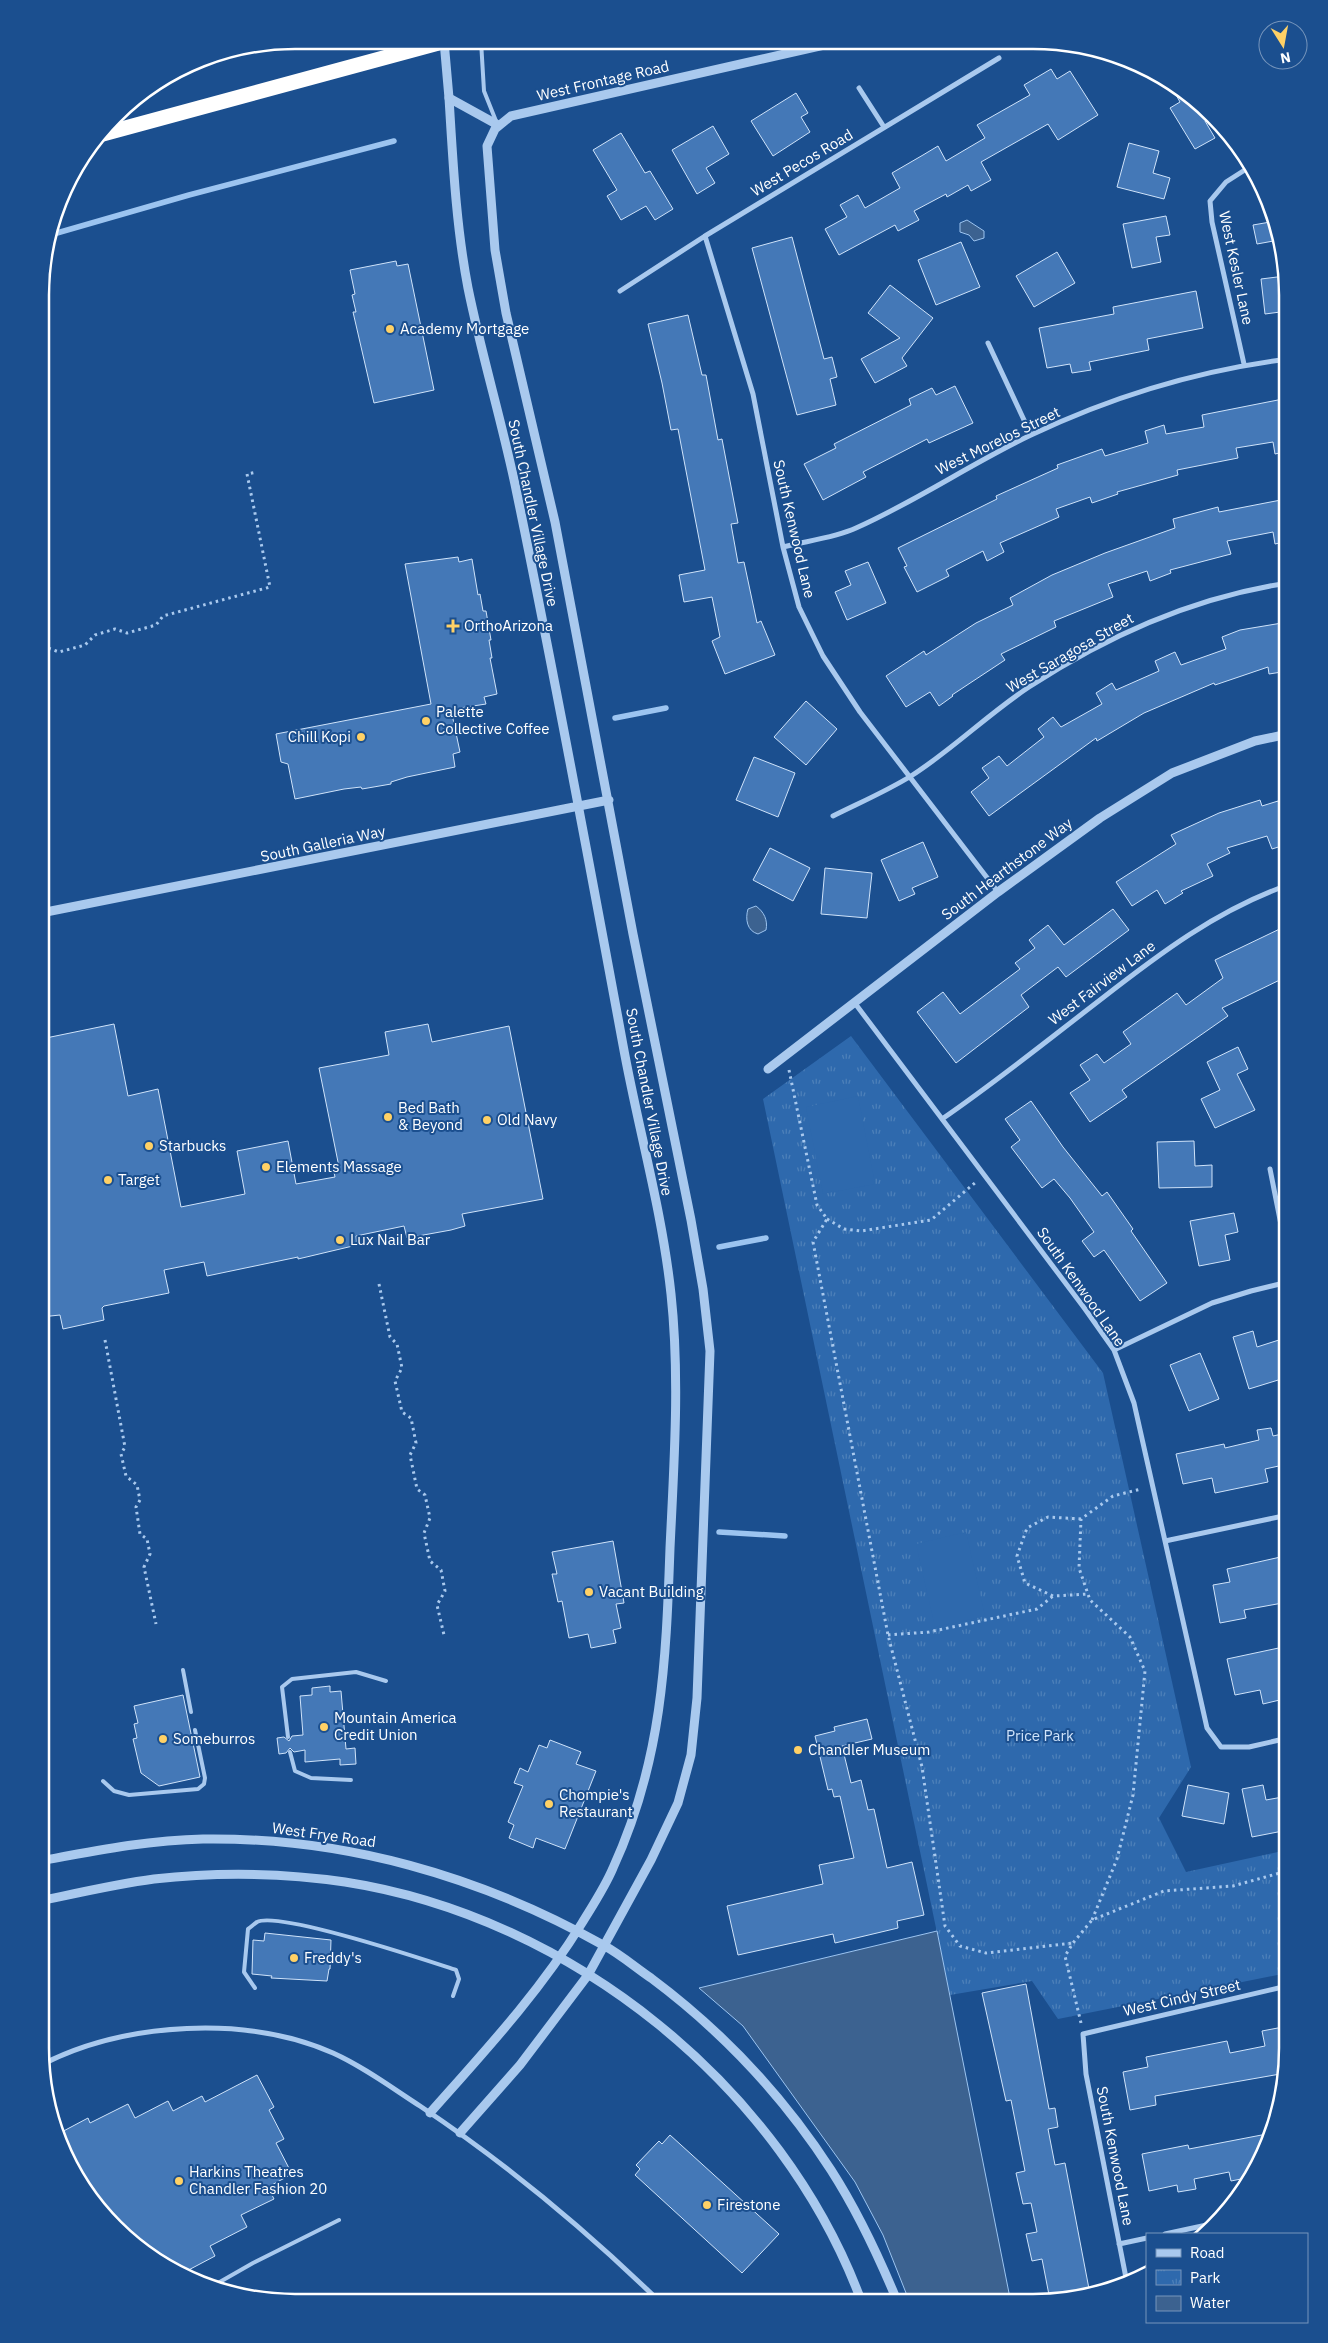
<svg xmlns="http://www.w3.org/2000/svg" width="1328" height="2343" font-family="'IBM Plex Sans',sans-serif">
  <defs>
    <pattern id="park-tufts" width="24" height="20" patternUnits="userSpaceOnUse" patternTransform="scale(1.25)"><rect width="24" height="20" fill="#2e69ad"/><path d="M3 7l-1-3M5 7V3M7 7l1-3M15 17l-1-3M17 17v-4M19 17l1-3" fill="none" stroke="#4d80b9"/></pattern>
  </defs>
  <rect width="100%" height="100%" fill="#1b4f8f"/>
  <path fill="url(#park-tufts)" d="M851 1036 1103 1373 1191 1767 1159 1818 1186 1872 1287 1850V1973L1058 2019 1032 1981 950 1995 763 1099Z"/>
  <path fill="#2e69ad" d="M858 1096 875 1184 823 1194 806 1107Z
    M966 1532 985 1616 935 1627 916 1544Z"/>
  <path fill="#3c6290" stroke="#9cc4f0" d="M967 220 984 231V238L974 241 969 235 960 232V223Z
    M756 906C764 912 768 920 766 930L758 934C747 931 745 919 748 909Z
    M937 1931 1011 2303H910L883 2235 855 2182 743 2026 699 1988Z"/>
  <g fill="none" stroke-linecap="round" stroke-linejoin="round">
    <path stroke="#9cc4f0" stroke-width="5.5" d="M50 235 189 195 394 141
      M615 718 666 708
      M719 1247 766 1238
      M719 1532 785 1536"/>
  </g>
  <path fill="#4478b7" stroke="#cfe3fa" d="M1051 69 1057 79 1070 71 1098 115 1058 140 1048 124 981 162 991 180 971 191 968 185 947 197 946 194 914 211 919 220 898 231 895 225 839 255 825 229 847 217 840 205 858 195 865 208 900 188 892 173 923 155 938 146 946 161 985 138 977 125 1030 95 1024 85Z
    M1169 82 1201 103 1213 116 1205 121 1215 138 1195 149 1170 108 1180 102Z
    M796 93 808 113 801 117 810 132 773 156 751 121Z
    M713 126 729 154 706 168 715 183 697 194 672 150Z
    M621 133 645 173 650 171 673 209 655 220 646 206 621 220 607 196 617 190 593 150Z
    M1129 143 1159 151 1153 173 1170 178 1164 199 1117 187Z
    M1166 216 1170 235 1156 237 1161 262 1132 268 1123 224Z
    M1276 221 1279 240 1257 244 1253 225Z
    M792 237 824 359 832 357 837 377 830 379 836 405 797 415 752 248Z
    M961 242 980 287 936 305 918 260Z
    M1057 252 1075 283 1034 307 1016 276Z
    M396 261 397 266 408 264 434 390 374 403 353 312H356L352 295 355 294 350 270Z
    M1285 276 1288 311 1265 314 1261 279Z
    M890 285 933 318 902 358 907 366 875 383 861 359 900 338 868 313Z
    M1196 291 1203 328 1147 339 1149 350 1089 362 1091 370 1072 373 1070 364 1047 368 1039 328 1114 314 1113 307Z
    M688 315 702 375H706L718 440 722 439 738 523 731 524 738 563 744 562 757 623 761 621 775 655 725 674 712 641 720 637 712 597 684 602 679 575 705 570 678 429 671 430 662 383 648 324Z
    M955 386 973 423 929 443 927 439 863 472 866 477 823 500 804 464 836 448 834 444 911 405 909 399 932 388 936 395Z
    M1288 398V451L1275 454 1273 442 1236 448 1238 458 1177 470 1178 475 1117 492 1118 494 1092 503 1090 497 1056 509 1059 517 1000 543 1004 552 987 561 983 551 946 570 949 576 917 592 904 567 907 566 898 548 997 499 996 496 1058 468 1057 465 1102 449 1105 456 1148 443 1145 431 1164 425 1166 434 1204 427 1202 415Z
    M1286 499 1288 541 1275 544 1273 532 1227 541 1231 554 1170 570 1171 573 1150 581 1147 571 1108 584 1113 597 1054 621 1056 627 1001 654 1005 660 952 695 953 696 939 706 930 692 906 707 886 676 924 651 926 655 976 623 1013 605 1010 598 1052 575 1105 553 1175 528 1173 519 1218 507 1219 512Z
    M458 557 459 562 472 559 478 595 480 594 483 611H486L491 640H489L492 658H490L497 694 484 697 486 704 460 708 453 719 460 752 453 754 455 767 407 777 391 782V784L362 789 361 787 344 789 295 799 288 764 281 762 276 734 431 704 405 564Z
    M868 562 886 603 847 620 835 592 851 585 845 571Z
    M1288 622V671L1269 674 1268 667 1215 685 1214 683 1144 713 1097 741 1096 738 989 816 971 792 989 778 982 768 999 756 1007 766 1044 737 1038 729 1053 717 1061 727 1102 704 1096 693 1112 683 1116 690 1159 671 1155 661 1175 652 1181 665 1226 649 1222 637 1240 630Z
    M806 701 837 729 806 765 774 737Z
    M754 757 795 773 778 817 736 800Z
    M1260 800 1262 806 1278 801 1288 831V844L1272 849 1267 836 1227 848 1230 853 1207 864 1213 876 1181 891 1183 893 1165 904 1157 890 1132 906 1116 882 1176 844 1171 835 1219 813Z
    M923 842 938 877 912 888 915 894 899 901 881 860Z
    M770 848 810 868 793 901 753 880Z
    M825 868 872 873 867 918 821 914Z
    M1113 909 1129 930 1066 977 1058 967 1021 995 1029 1007 956 1063 917 1012 943 992 960 1014 1020 969 1015 963 1035 948 1029 940 1048 925 1064 945Z
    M1288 925V976L1222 1008 1228 1016 1122 1090 1127 1097 1090 1122 1070 1093 1090 1080 1080 1065 1097 1054 1104 1063 1131 1044 1123 1032 1177 993 1186 1005 1223 978 1215 960Z
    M114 1024 128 1096 158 1089 181 1207 245 1194 237 1151 288 1141 296 1184 335 1177 333 1168 339 1167 319 1068 389 1055 385 1032 428 1024 432 1042 509 1026 543 1199 462 1214 465 1226 451 1230 407 1238 404 1226 356 1236 357 1245 298 1259V1257L207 1276 204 1262 164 1270 169 1293 104 1306 102 1308 104 1320 63 1329 60 1315 41 1317V1039Z
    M1238 1047 1248 1069 1237 1074 1255 1110 1215 1128 1201 1099 1220 1090 1207 1062Z
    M1031 1101 1063 1147 1102 1196 1107 1192 1133 1229 1131 1231 1167 1283 1140 1301 1104 1250 1094 1257 1082 1241 1094 1232 1070 1198 1054 1179 1042 1188 1011 1147 1020 1140 1005 1119Z
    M1194 1141 1195 1166 1212 1165V1187L1159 1188 1157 1142Z
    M1234 1213 1238 1232 1225 1235 1230 1260 1199 1266 1190 1221Z
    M1253 1331 1257 1347 1282 1339 1288 1358V1377L1249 1389 1233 1337Z
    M1200 1353 1219 1399 1189 1411 1170 1365Z
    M1271 1428 1273 1436 1282 1434 1288 1464 1265 1469 1268 1482 1215 1493 1212 1478 1183 1484 1176 1454 1224 1444 1225 1448 1259 1440 1257 1430Z
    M613 1541 624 1603 616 1604 621 1628 613 1630 616 1643 591 1648 588 1634 569 1638 562 1601 558 1602 552 1574H557L552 1552Z
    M1285 1556 1288 1570V1602L1244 1610 1246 1618 1220 1623 1213 1585 1230 1582 1227 1569Z
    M1288 1646V1698L1263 1704 1260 1690 1235 1695 1227 1659Z
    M330 1686V1692L341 1691 346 1749 355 1748 356 1764 340 1765V1759L305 1762V1750L294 1752 290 1748 286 1753 279 1754 277 1738 284 1737 289 1741 292 1736 303 1735 300 1696 312 1695V1688Z
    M183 1695 200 1777 159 1786 141 1773 133 1739 137 1738 134 1724 138 1723 134 1706Z
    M867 1719 872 1739 842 1746 851 1783 861 1780 868 1810 874 1809 887 1868 912 1862 924 1915 897 1921 898 1928 835 1943 833 1934 738 1955 727 1906 823 1884 819 1865 854 1858 840 1796 834 1797 832 1789 828 1790 815 1736 835 1731 834 1727Z
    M550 1740 581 1752 576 1764 596 1771 565 1849 536 1838 533 1848 509 1838 514 1825 508 1822 523 1786 514 1783 520 1768 528 1772 539 1745 547 1748Z
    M1188 1785 1229 1793 1224 1824 1182 1816Z
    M1263 1785 1266 1800 1288 1796V1830L1252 1837 1242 1789Z
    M265 1933 331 1940 330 1969H329L327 1981 271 1978 272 1976 252 1974 253 1940 264 1941Z
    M1026 1984 1049 2109 1055 2108 1058 2127 1048 2129 1055 2165 1065 2163 1090 2294 1050 2300 1042 2259 1032 2261 1026 2234 1037 2232 1031 2203 1023 2204 1016 2173 1025 2171 1011 2100 1006 2101 982 1993Z
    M1283 2027 1287 2051 1286 2073 1155 2096 1156 2105 1130 2110 1123 2072 1148 2067 1146 2057 1227 2041 1230 2053 1265 2046 1262 2031Z
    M257 2075 274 2107 269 2110 284 2139 276 2143 292 2174 268 2187 274 2199 241 2215 247 2227 210 2246 215 2256 181 2274 139 2250 83 2190 56 2135 88 2118 90 2123 128 2104 135 2118 168 2101 173 2111 202 2096 205 2102Z
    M1272 2133 1269 2145 1251 2177 1231 2181 1229 2172 1194 2179 1196 2189 1178 2192 1177 2185 1149 2191 1142 2154 1188 2145 1189 2149Z
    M670 2135 779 2234 742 2273 635 2175 640 2169 636 2165 659 2141 662 2144Z"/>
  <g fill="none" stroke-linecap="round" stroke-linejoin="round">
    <path stroke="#a9c9ee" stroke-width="3" stroke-dasharray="2.5 4" stroke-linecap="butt" d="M42 649 48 648 59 652 85 645 95 635 115 629 127 633 156 625 163 616 270 587 247 474 257 472
      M789 1070 817 1205 827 1219 813 1242 888 1635 922 1767 945 1926 960 1946 986 1953 1073 1943
      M827 1219 844 1229 861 1231 931 1220 976 1182
      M379 1284 390 1337 397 1344 402 1368 395 1381 402 1412 411 1418 416 1443 410 1455 417 1489 425 1495 430 1518 424 1533 430 1561 441 1570 445 1591 437 1605 444 1635
      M105 1340 125 1447 121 1454 126 1476 137 1485 140 1500 136 1507 140 1534 147 1539 150 1554 144 1567 156 1624
      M1081 1519 1048 1517 1027 1528 1017 1556 1025 1583 1053 1596 1088 1594
      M888 1635 929 1632 1037 1609 1053 1596
      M1092 1920 1117 1859 1133 1795 1145 1671 1130 1637 1090 1600 1079 1568 1081 1519 1113 1496 1141 1489
      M1081 2023 1065 1956 1073 1943 1092 1920 1164 1891 1233 1886 1287 1871"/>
    <path stroke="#a9c9ee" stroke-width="4" d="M481 41 484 91 496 121
      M183 1670 191 1712
      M288 1737 282 1687 292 1679 356 1672 386 1681
      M290 1752 295 1771 311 1778 351 1780
      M103 1781 114 1791 129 1795 198 1789 204 1784 205 1778 195 1730
      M255 1988 244 1972 248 1929C251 1927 254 1924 257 1922 280 1911 425 1960 456 1970L459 1979 453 1996
      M211 2287 253 2263 339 2220"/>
    <path stroke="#a9c9ee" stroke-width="5" d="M859 88 884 127
      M705 236 753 394 783 547 799 607 823 656 860 712 998 892
      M620 291 705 236 999 58
      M988 343 1031 435
      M1244 364 1212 222 1210 201 1226 182 1251 166
      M783 547C806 541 834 538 856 528 915 502 972 463 1031 435 1111 397 1200 370 1288 359
      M833 816C859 803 887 791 911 776 952 750 988 714 1029 687 1107 636 1195 597 1288 583
      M854 1002 1085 1309 1114 1350 1134 1403 1207 1728 1221 1747H1249L1288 1738
      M942 1119C996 1082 1048 1040 1100 1000 1159 954 1217 910 1288 885
      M1270 1169 1288 1260
      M1114 1350 1212 1303 1251 1291 1288 1282
      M1165 1541 1288 1515
      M43 2064C126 2022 247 2015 333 2053 364 2067 392 2088 420 2106 507 2164 586 2230 660 2302
      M1165 2234 1216 2223
      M1119 2244 1147 2238
      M1127 2283 1086 2074 1083 2034 1287 1986"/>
    <path stroke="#a9c9ee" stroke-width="9" d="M449 98 498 125
      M41 913 609 800
      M768 1069 998 892 1100 818 1172 773 1255 741 1288 734
      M40 1861C94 1851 148 1840 203 1839 344 1837 480 1876 603 1945 620 1954 635 1967 651 1978 722 2031 783 2096 831 2170 858 2212 879 2257 898 2303
      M40 1901C78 1893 116 1884 154 1879 217 1872 283 1873 345 1882 571 1917 783 2087 862 2303
      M430 2113C484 2052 539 1993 582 1923 593 1905 605 1887 613 1868 662 1761 666 1663 670 1548 674 1463 680 1378 671 1294 662 1210 638 1128 623 1045 589 861 555 677 517 494 503 425 482 357 468 288 456 226 453 162 449 98
      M460 2133 520 2065 588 1975 651 1860 678 1803 691 1755 697 1698 710 1351 703 1289 691 1220 633 934 555 522 506 313 495 250 487 146 495 129 511 116 833 43"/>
    <path stroke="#fff" stroke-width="15" d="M103 134 446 41"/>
    <path stroke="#a9c9ee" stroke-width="9" d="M444 41 449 98"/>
  </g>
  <g fill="#ffd166" stroke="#1b4f8f" stroke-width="2">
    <circle cx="390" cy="329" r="5"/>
    <path d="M450.5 618.5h5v5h5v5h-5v5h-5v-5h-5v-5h5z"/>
    <circle cx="426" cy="721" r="5"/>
    <circle cx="361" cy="737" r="5"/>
    <circle cx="388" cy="1117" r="5"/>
    <circle cx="487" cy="1120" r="5"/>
    <circle cx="149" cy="1146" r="5"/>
    <circle cx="266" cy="1167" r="5"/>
    <circle cx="108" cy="1180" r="5"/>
    <circle cx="340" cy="1240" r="5"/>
    <circle cx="589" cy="1592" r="5"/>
    <circle cx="324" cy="1727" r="5"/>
    <circle cx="163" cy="1739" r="5"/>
    <circle cx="798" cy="1750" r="5"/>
    <circle cx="549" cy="1804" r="5"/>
    <circle cx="294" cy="1958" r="5"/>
    <circle cx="179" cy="2181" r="5"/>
    <circle cx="707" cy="2205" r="5"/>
  </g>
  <g text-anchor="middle" stroke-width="4" stroke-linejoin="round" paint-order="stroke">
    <g font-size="15" fill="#fff" stroke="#1b4f8f">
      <text transform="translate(603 81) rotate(-13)" y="5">West Frontage Road</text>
      <text transform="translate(802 163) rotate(-31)" y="5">West Pecos Road</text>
      <text transform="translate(1236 268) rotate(78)" y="5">West Kesler Lane</text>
      <text transform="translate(998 441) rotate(-26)" y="5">West Morelos Street</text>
      <text transform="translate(533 513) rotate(78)" y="5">South Chandler Village Drive</text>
      <text transform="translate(794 529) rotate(77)" y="5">South Kenwood Lane</text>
      <text transform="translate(1070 653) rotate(-30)" y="5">West Saragosa Street</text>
      <text transform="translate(323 844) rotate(-12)" y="5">South Galleria Way</text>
      <text transform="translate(1007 869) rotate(-37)" y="5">South Hearthstone Way</text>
      <text transform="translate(1102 983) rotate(-37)" y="5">West Fairview Lane</text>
      <text transform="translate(649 1102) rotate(79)" y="5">South Chandler Village Drive</text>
      <text transform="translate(1081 1287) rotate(55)" y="5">South Kenwood Lane</text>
      <text transform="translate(324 1835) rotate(8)" y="5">West Frye Road</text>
      <text transform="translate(1182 1998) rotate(-13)" y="5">West Cindy Street</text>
      <text transform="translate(1115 2156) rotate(79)" y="5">South Kenwood Lane</text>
    </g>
    <g font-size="15" fill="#fff" stroke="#1b4f8f" text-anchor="start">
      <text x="400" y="334">Academy Mortgage</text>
      <text x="464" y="631">OrthoArizona</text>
      <text x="436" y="717">Palette<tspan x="436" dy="17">Collective Coffee</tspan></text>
      <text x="351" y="742" text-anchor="end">Chill Kopi</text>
      <text x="398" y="1113">Bed Bath<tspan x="398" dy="17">&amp; Beyond</tspan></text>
      <text x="497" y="1125">Old Navy</text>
      <text x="159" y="1151">Starbucks</text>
      <text x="276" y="1172">Elements Massage</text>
      <text x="118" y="1185">Target</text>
      <text x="350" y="1245">Lux Nail Bar</text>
      <text x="599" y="1597">Vacant Building</text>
      <text x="334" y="1723">Mountain America<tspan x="334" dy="17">Credit Union</tspan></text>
      <text x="173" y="1744">Someburros</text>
      <text x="808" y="1755">Chandler Museum</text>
      <text x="559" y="1800">Chompie's<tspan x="559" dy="17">Restaurant</tspan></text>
      <text x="304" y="1963">Freddy's</text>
      <text x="189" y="2177">Harkins Theatres<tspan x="189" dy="17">Chandler Fashion 20</tspan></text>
      <text x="717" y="2210">Firestone</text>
    </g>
    <g font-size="15" fill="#cfe3fa" stroke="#1b4f8f">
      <text x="1040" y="1741">Price Park</text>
    </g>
  </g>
  <path d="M0 0H1328V2343H0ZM295 49H1033A246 246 0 0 1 1279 295V2048A246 246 0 0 1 1033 2294H295A246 246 0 0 1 49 2048V295A246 246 0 0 1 295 49Z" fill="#1b4f8f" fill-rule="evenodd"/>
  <path fill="none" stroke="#fff" stroke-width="2.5" d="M295 49H1033A246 246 0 0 1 1279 295V2048A246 246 0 0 1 1033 2294H295A246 246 0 0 1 49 2048V295A246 246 0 0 1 295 49Z"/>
  <rect x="1146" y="2233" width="162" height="90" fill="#1b4f8f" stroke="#7695bc"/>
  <rect x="1156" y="2249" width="25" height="8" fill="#a9c9ee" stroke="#7695bc"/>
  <text x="1190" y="2258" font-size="15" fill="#ffffff">Road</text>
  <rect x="1156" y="2270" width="25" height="15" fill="url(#park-tufts)" stroke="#7695bc"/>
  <text x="1190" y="2283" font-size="15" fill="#ffffff">Park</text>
  <rect x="1156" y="2296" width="25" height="15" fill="#3c6290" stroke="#7695bc"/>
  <text x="1190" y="2308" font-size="15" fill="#ffffff">Water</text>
  <g transform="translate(1283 45) rotate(169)"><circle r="24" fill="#1b4f8f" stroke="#7695bc"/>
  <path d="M0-4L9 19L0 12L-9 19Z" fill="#ffd166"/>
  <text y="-8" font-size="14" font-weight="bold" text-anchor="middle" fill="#ffffff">N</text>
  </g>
</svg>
